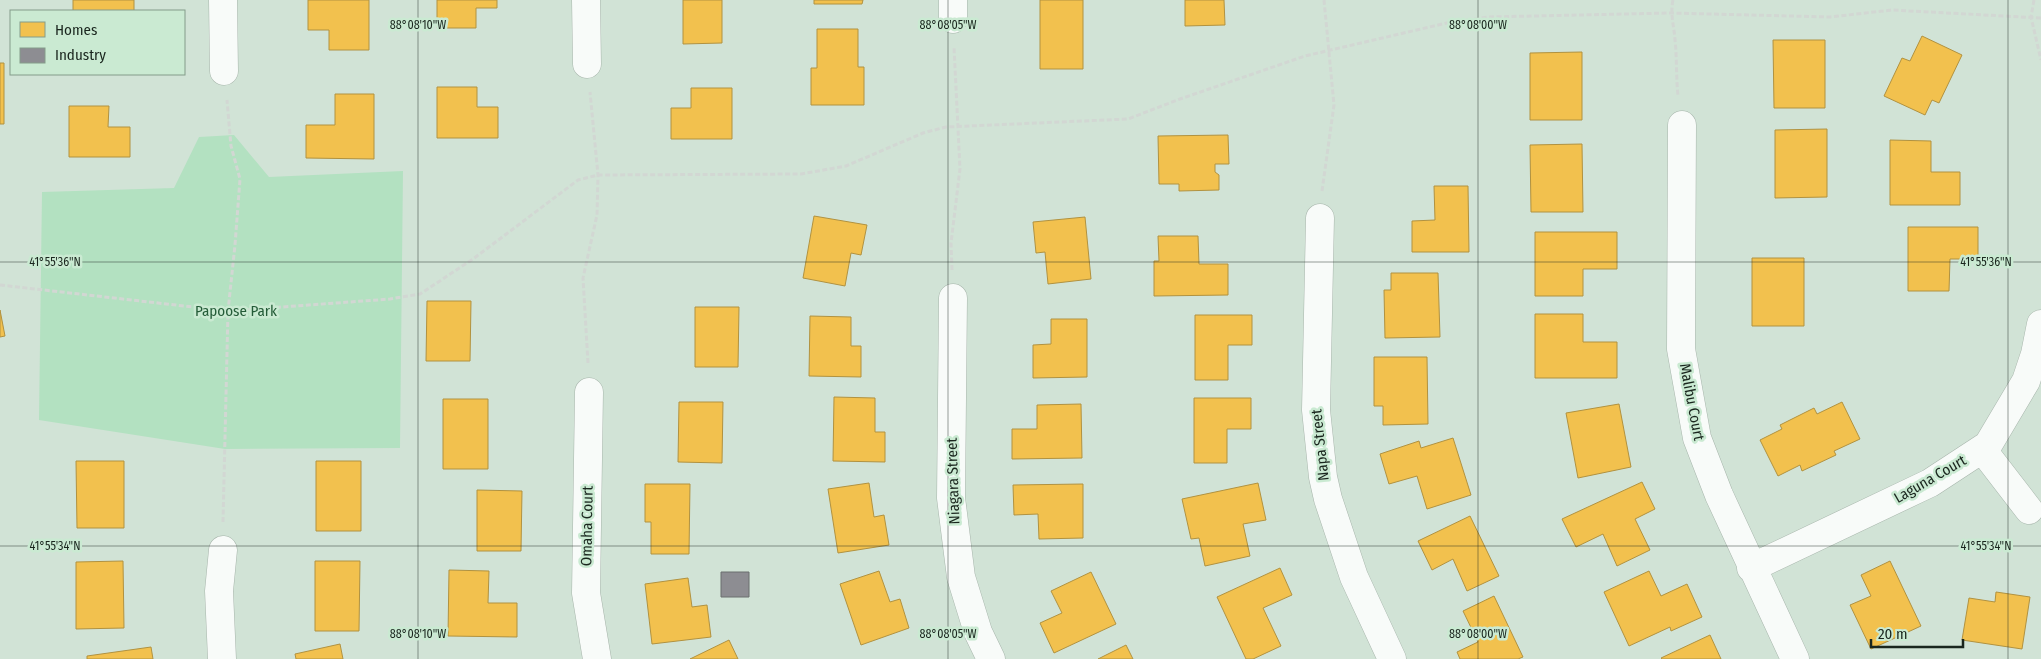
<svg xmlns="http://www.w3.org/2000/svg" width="2041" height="659" font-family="'Fira Sans Condensed',sans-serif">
<rect width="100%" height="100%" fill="#d1e3d6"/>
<path fill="#b3e1c1" d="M 234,135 L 269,177 L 403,171 L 400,448 L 225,449 L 39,420 L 42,192 L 174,188 L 199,137 Z"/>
<path fill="#f2c14e" stroke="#b19240" d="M 73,0 L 134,0 L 134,11 L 73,11 Z
M 308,0 L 369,0 L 369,50 L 329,50 L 329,30 L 308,30 Z
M 437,0 L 497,0 L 497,8 L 476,8 L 476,28 L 437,28 Z
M 683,0 L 722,0 L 722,43 L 683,44 Z
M 814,0 L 863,0 L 862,4 L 814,4 Z
M 1040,0 L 1083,0 L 1083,69 L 1040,69 Z
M 1185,0 L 1224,0 L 1225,25 L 1185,26 Z
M 817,29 L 858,29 L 858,67 L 864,67 L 864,105 L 811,105 L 811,68 L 817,68 Z
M 1922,36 L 1962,55 L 1939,103 L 1932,100 L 1925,115 L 1884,96 L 1902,58 L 1910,61 Z
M 1773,40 L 1825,40 L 1825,108 L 1774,108 Z
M 1582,52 L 1582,120 L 1530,120 L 1530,53 Z
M 0,63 L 4,63 L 4,124 L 0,124 Z
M 437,87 L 477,87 L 477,107 L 498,107 L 498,138 L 437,138 Z
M 691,88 L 732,88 L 732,139 L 671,139 L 671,108 L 691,108 Z
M 335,94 L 374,94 L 374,159 L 306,158 L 306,125 L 335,125 Z
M 69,106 L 109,106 L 108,127 L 130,127 L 130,157 L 69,157 Z
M 1827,129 L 1827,197 L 1775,198 L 1775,130 Z
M 1228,135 L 1229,164 L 1215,164 L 1215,172 L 1219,175 L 1219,190 L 1179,191 L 1179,184 L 1159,184 L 1158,136 Z
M 1890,140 L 1931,141 L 1931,172 L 1960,172 L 1960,205 L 1890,205 Z
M 1582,144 L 1583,212 L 1531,212 L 1530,145 Z
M 1434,186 L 1468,186 L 1469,252 L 1412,252 L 1412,221 L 1435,220 Z
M 814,216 L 867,225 L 861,255 L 851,253 L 845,286 L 803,278 Z
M 1085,217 L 1091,279 L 1048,284 L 1045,252 L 1036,253 L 1033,222 Z
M 1908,227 L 1978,227 L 1978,259 L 1950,259 L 1949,291 L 1908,291 Z
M 1535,232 L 1617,232 L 1617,269 L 1583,269 L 1583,296 L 1535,296 Z
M 1158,236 L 1198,236 L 1199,264 L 1228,264 L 1228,295 L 1154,296 L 1154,261 L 1159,261 Z
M 1752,258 L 1804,258 L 1804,326 L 1752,326 Z
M 1391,273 L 1438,273 L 1440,337 L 1385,338 L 1384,290 L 1391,290 Z
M 427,301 L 471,301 L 470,361 L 426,361 Z
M 695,307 L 739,307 L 738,367 L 695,367 Z
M 0,310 L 5,336 L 0,337 Z
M 1535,314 L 1583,314 L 1583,342 L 1617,342 L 1617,378 L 1535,378 Z
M 1195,315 L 1252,315 L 1252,345 L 1228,345 L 1228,380 L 1195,380 Z
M 810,316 L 851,317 L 851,346 L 861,346 L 861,377 L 809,376 Z
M 1051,319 L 1087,319 L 1087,377 L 1033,378 L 1033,345 L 1051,344 Z
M 1374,357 L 1427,357 L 1428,424 L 1383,425 L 1383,406 L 1374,406 Z
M 834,397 L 875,398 L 875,432 L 885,432 L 885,462 L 833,461 Z
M 1194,398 L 1251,398 L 1251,429 L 1227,429 L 1227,463 L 1194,463 Z
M 443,399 L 488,399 L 488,469 L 443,469 Z
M 679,402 L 723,402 L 722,463 L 678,462 Z
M 1842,402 L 1860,439 L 1834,451 L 1836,455 L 1802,471 L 1800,465 L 1778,476 L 1760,440 L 1782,429 L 1780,425 L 1814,408 L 1817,414 Z
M 1081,404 L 1082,458 L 1012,459 L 1012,429 L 1037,429 L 1037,405 Z
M 1619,404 L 1631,467 L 1578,478 L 1566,413 Z
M 1453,438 L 1471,495 L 1427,509 L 1417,476 L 1389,484 L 1380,454 L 1419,441 L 1421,448 Z
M 76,461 L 124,461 L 124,528 L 77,528 Z
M 316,461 L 361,461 L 361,531 L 316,531 Z
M 1642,482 L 1655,509 L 1635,519 L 1650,550 L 1617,566 L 1603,534 L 1576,547 L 1562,519 Z
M 869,483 L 874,517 L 884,515 L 889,545 L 838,553 L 828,489 Z
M 1258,483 L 1266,520 L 1243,524 L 1250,556 L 1205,566 L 1199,538 L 1191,539 L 1182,499 Z
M 645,484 L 690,484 L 689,554 L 651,554 L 651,522 L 645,522 Z
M 1083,484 L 1083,538 L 1039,539 L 1038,514 L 1014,515 L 1013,485 Z
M 477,490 L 522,491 L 521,551 L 477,551 Z
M 1470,516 L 1499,576 L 1467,591 L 1453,559 L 1432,570 L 1418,541 Z
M 123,561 L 124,628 L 76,629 L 76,562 Z
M 315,561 L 360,561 L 359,631 L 315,631 Z
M 1890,561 L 1921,626 L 1871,649 L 1850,605 L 1871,596 L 1861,575 Z
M 1280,568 L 1292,595 L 1263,608 L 1281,646 L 1253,659 L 1246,659 L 1217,597 Z
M 449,570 L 489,571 L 488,603 L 517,603 L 517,637 L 448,636 Z
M 879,571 L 890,602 L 900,599 L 909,628 L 861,645 L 840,584 Z
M 1649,571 L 1661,596 L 1687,584 L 1702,617 L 1671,631 L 1670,627 L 1629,646 L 1604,592 Z
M 1091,572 L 1116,624 L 1054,653 L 1040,623 L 1062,613 L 1051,591 Z
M 688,578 L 692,607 L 707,605 L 711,637 L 652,644 L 645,584 Z
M 1996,592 L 2030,597 L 2022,649 L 1962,640 L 1969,598 L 1995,602 Z
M 1494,596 L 1523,657 L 1518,659 L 1460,659 L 1457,652 L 1478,642 L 1463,611 Z
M 1710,635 L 1721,659 L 1662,659 L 1661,658 Z
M 729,640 L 738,659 L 690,659 Z
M 340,644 L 343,659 L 296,659 L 295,654 Z
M 1126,645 L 1133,659 L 1098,659 Z
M 151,647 L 153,659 L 87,659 L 87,656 Z"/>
<path fill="#8d8d92" stroke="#6a6e6f" d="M 721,572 L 749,572 L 749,597 L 721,597 Z"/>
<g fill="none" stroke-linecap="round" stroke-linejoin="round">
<defs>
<path id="street" d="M 223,0 L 224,71
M 586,0 L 587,64
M 953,19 L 953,0
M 1682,125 L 1681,349 L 1697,438 L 1719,495 L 1795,659
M 1320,218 L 1316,410 L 1323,477 L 1328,499 L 1354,577 L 1392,659
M 953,298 L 951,498 L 961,577 L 978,632 L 991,659
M 589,392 L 586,593 L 597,659
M 1982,449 L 2029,510
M 1751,568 L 1930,483 L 1988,445 L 2026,381 L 2035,354 L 2041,324
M 222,659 L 219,591 L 223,550"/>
</defs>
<use href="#street" stroke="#a7b5ab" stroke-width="29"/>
<path stroke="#d2d7d3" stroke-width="3" stroke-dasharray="5 2.5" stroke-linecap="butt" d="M 1673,0 C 1670,15 1674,25 1675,40 C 1677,58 1676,77 1678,96
M 2034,0 L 2031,17 L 2041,60
M 1322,191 L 1334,105 L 1324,0
M 952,270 L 951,243 L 960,169 L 954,47
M 0,285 L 228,311 L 390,299 L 420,294 L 473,259 L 578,180 L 598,175 L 801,174 L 846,166 L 923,133 L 946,127 L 1128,119 L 1180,99 L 1305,56 L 1451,22 L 1488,17 L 1670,13 L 1830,17 L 1892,10 L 2041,18
M 588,363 L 583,278 L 597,215 L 598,175 L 590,92
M 223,522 L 228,311 L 235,245 L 240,179 L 231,146 L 227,100"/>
<use href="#street" stroke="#f8fbf9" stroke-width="28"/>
</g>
<path fill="none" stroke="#1a261e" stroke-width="1" stroke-opacity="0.45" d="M 418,0 L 418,659M 948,0 L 948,659M 1478,0 L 1478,659M 2008,0 L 2008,659M 0,262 L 2041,262M 0,546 L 2041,546"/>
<g text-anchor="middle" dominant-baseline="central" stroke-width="5" stroke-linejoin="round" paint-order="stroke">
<g font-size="15" fill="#245c38" stroke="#caead2">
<text x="236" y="311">Papoose Park</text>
</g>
<g font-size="15" fill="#1a261e" stroke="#caead2">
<text transform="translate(1692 402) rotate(79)">Malibu Court</text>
<text transform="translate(1320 445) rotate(-96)">Napa Street</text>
<text transform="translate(1930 479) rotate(-30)">Laguna Court</text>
<text transform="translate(953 481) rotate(-92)">Niagara Street</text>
<text transform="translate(587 526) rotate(-89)">Omaha Court</text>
</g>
</g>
<g font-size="12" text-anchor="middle" fill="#1a261e" stroke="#caead2" stroke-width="5" stroke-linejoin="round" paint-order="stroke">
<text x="418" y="29">88°08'10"W</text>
<text x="948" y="29">88°08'05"W</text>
<text x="1478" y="29">88°08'00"W</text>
<text x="55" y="266">41°55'36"N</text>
<text x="1986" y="266">41°55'36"N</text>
<text x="55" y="550">41°55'34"N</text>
<text x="1986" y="550">41°55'34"N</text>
<text x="418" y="638">88°08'10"W</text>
<text x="948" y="638">88°08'05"W</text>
<text x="1478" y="638">88°08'00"W</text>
</g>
<rect x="10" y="10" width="175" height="65" fill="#caead2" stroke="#849c8a"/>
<rect x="20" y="22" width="25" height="15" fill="#f2c14e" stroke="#849c8a"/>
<text x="55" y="35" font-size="15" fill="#1a261e">Homes</text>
<rect x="20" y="48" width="25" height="15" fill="#8d8d92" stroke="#849c8a"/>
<text x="55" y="60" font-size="15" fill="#1a261e">Industry</text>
<path d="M1871 639v8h92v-8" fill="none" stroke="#1a261e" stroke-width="2.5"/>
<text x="1878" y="639" font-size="15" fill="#1a261e" stroke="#caead2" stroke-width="4" paint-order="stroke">20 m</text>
</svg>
